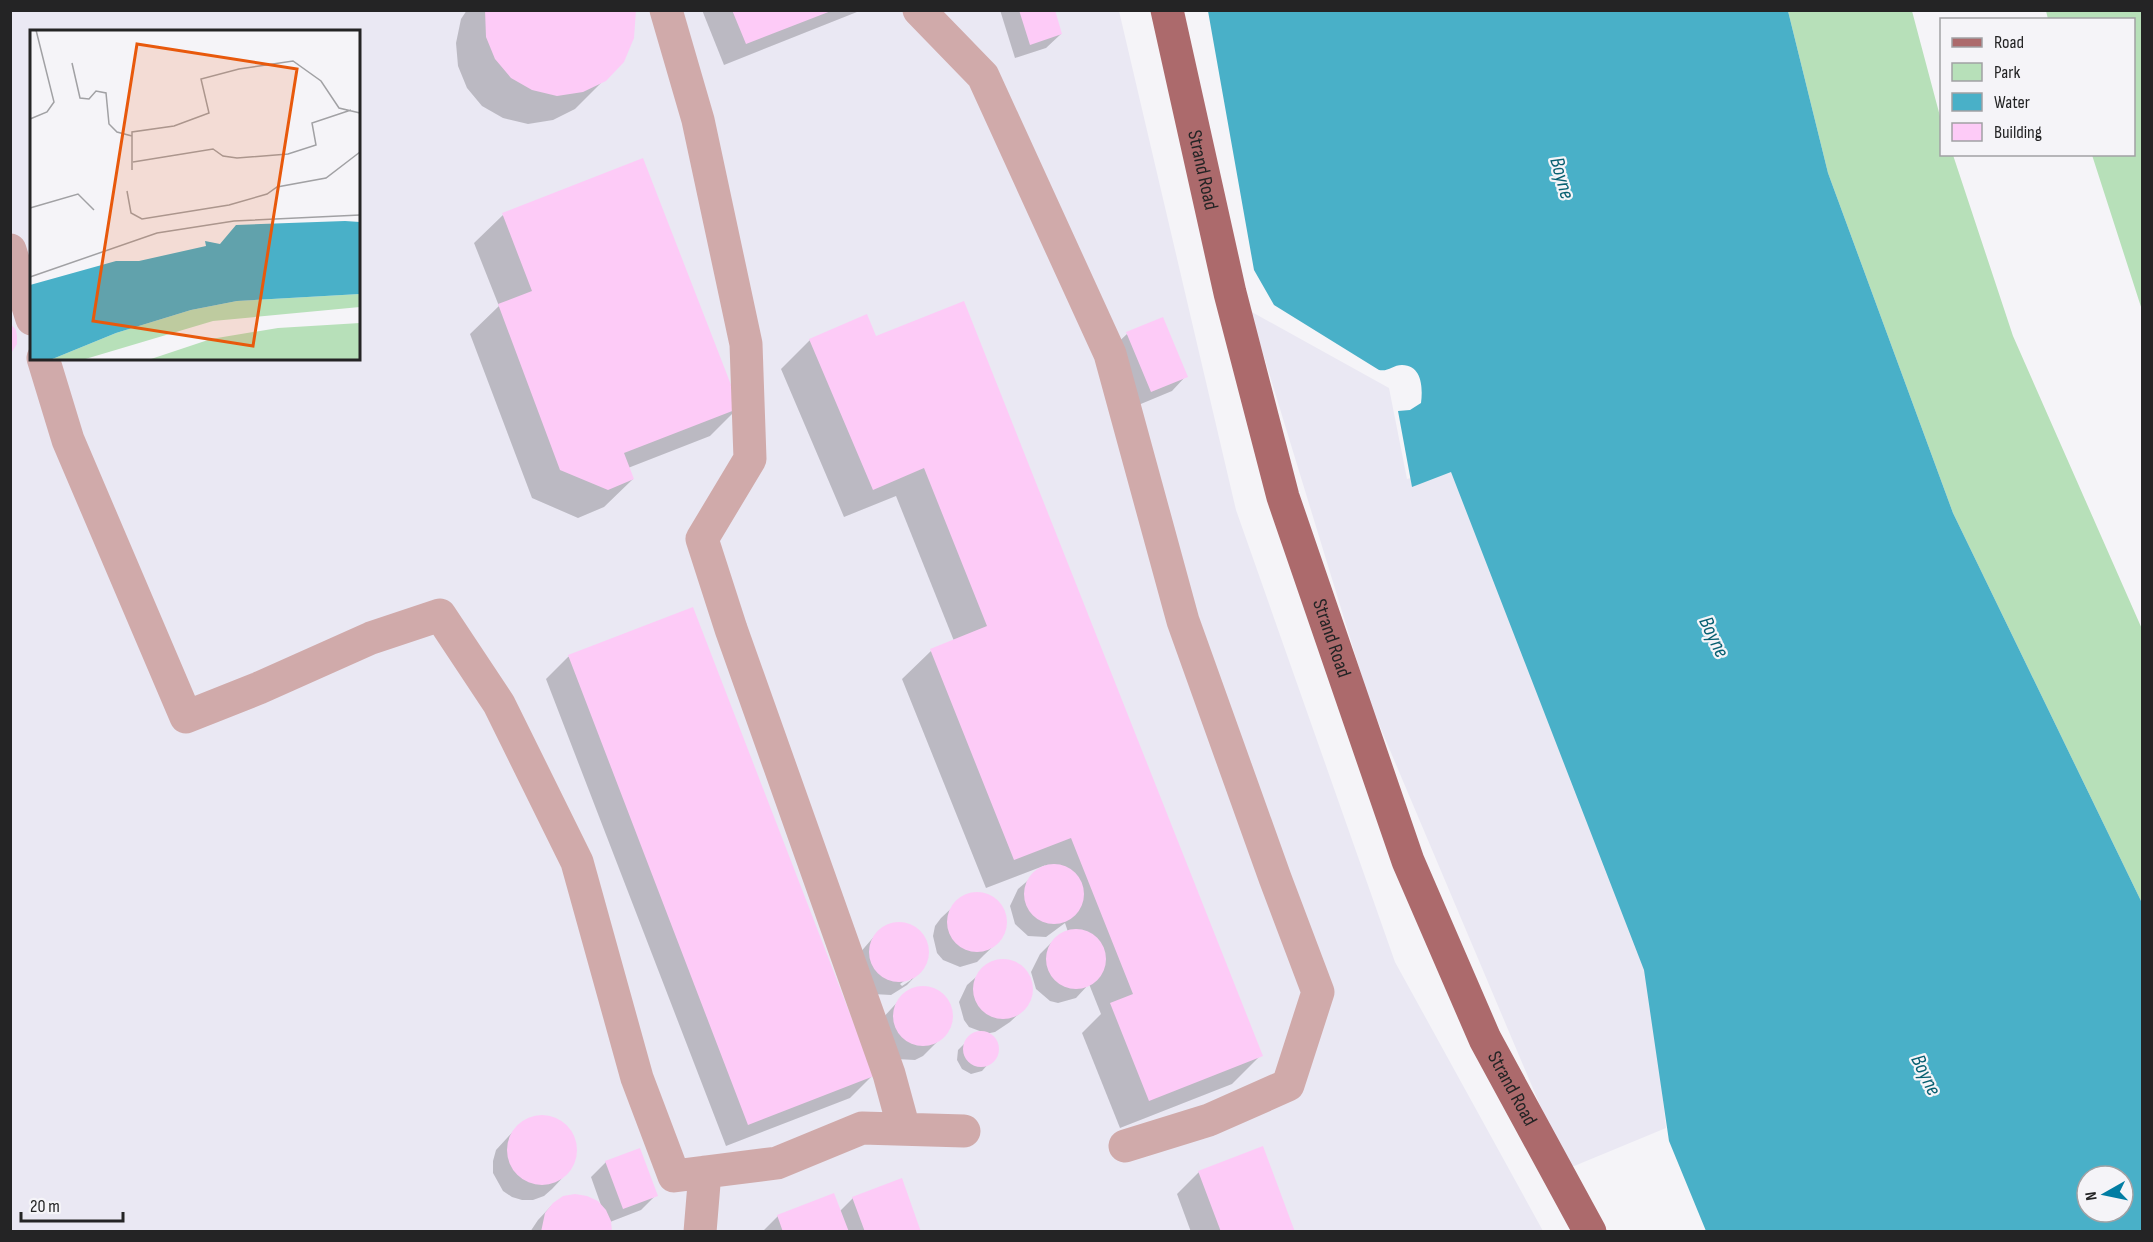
<svg xmlns="http://www.w3.org/2000/svg" width="2153" height="1242" font-family="'Sofia Sans Condensed',sans-serif">
<rect width="100%" height="100%" fill="#f5f4f8"/>
<path fill="#eae8f3" fill-rule="evenodd" d="M 10,11 L 1119,11 L 1236,510 L 1395,962 L 1543,1231 L 11,1231 ZM 32,32 L 358,32 L 358,358 L 32,358 Z
M 1250,311 L 1389,388 L 1407,479 L 1461,465 L 1648,960 L 1666,1128 L 1567,1169 L 1370,703 Z"/>
<path fill="#b7e0b9" d="M 1788,11 L 1912,11 L 1941,120 L 1942,154 L 1953,155 L 2013,336 L 2142,629 L 2142,903 L 1953,513 L 1828,173 Z
M 2046,11 L 2142,11 L 2142,310 L 2092,155 L 2134,154 L 2134,20 L 2048,19 Z"/>
<path fill="#49b0c8" fill-rule="evenodd" d="M 1208,11 L 1788,11 L 1828,173 L 1953,513 L 2142,903 L 2142,1231 L 1706,1231 L 1669,1141 L 1644,970 L 1451,472 L 1412,487 L 1398,411 L 1410,410 L 1421,403 C 1423,388 1422,365 1402,365 C 1393,365 1388,372 1379,370 L 1274,305 L 1254,270 ZM 2087,1176 L 2123,1176 L 2123,1212 L 2087,1212 Z"/>
<path fill="#0003" fill-rule="evenodd" d="M 467,10 L 635,10 L 623,61 L 575,109 L 553,120 L 528,124 L 503,118 L 482,106 L 467,88 L 458,66 L 456,43 L 461,19 Z
M 702,10 L 862,10 L 724,65 Z
M 1000,10 L 1053,10 L 1061,34 L 1046,48 L 1015,58 Z
M 503,215 L 738,408 L 710,436 L 628,468 L 633,479 L 604,507 L 578,518 L 532,498 L 470,334 L 499,306 L 474,243 Z
M 1127,334 L 1186,376 L 1172,391 L 1136,406 L 1112,348 Z
M 875,338 L 1261,1055 L 1232,1084 L 1120,1128 L 1082,1033 L 1101,1014 L 1089,984 L 1076,998 L 1058,1003 L 1050,1001 L 1036,989 L 1031,972 L 1040,954 L 1055,939 L 1068,932 L 1065,923 L 1046,937 L 1028,936 L 1015,924 L 1010,906 L 1018,889 L 1046,865 L 986,888 L 902,679 L 931,651 L 954,641 L 896,496 L 844,517 L 781,369 L 810,340 Z
M 692,609 L 872,1076 L 850,1098 L 726,1146 L 546,679 L 568,657 Z
M 973,894 L 983,895 L 1000,905 L 1004,913 L 1006,922 L 1000,940 L 984,955 L 977,962 L 960,967 L 943,960 L 937,953 L 933,936 L 935,926 L 941,918 L 957,903 L 965,897 Z
M 896,923 L 914,927 L 921,934 L 928,951 L 922,969 L 907,985 L 891,995 L 873,994 L 858,955 L 878,932 L 886,926 ZM 911,976 L 911,980 L 902,986 L 900,984 Z
M 1000,961 L 1009,961 L 1026,971 L 1030,980 L 1030,998 L 1026,1007 L 1010,1022 L 995,1032 L 985,1034 L 994,1038 L 998,1049 L 997,1054 L 982,1071 L 971,1074 L 962,1069 L 957,1060 L 958,1050 L 973,1035 L 985,1033 L 969,1027 L 964,1020 L 959,1002 L 967,985 L 991,964 Z
M 919,988 L 929,989 L 938,992 L 945,999 L 950,1007 L 951,1016 L 945,1034 L 923,1056 L 915,1060 L 896,1059 L 881,1020 L 902,997 L 910,991 Z
M 540,1116 L 552,1118 L 563,1123 L 571,1132 L 575,1142 L 576,1154 L 567,1173 L 552,1189 L 544,1196 L 533,1200 L 522,1200 L 512,1197 L 503,1191 L 493,1173 L 493,1161 L 496,1150 L 519,1125 L 529,1119 Z
M 606,1162 L 656,1195 L 641,1210 L 610,1222 L 611,1232 L 530,1232 L 538,1220 L 553,1204 L 602,1208 L 591,1177 Z
M 1199,1172 L 1293,1232 L 1191,1232 L 1177,1194 Z
M 853,1198 L 919,1232 L 763,1231 L 778,1216 L 840,1211 Z"/>
<path fill="#fdcbf7" d="M 485,10 L 636,10 L 634,38 L 624,62 L 606,81 L 583,92 L 557,96 L 532,90 L 511,78 L 495,59 L 486,37 Z
M 732,10 L 831,10 L 831,11 L 746,44 Z
M 1019,10 L 1055,10 L 1062,34 L 1030,45 Z
M 643,158 L 740,408 L 624,453 L 634,479 L 608,490 L 560,470 L 498,304 L 532,291 L 502,213 Z
M 964,301 L 1263,1056 L 1149,1101 L 1110,1003 L 1133,994 L 1071,838 L 1014,860 L 930,649 L 987,626 L 924,468 L 873,490 L 809,339 L 867,314 L 876,336 Z
M 1163,317 L 1188,377 L 1151,392 L 1126,332 Z
M 10,323 L 16,330 L 17,336 L 17,344 L 10,355 Z
M 693,607 L 874,1076 L 748,1125 L 568,655 Z
M1024 894a30 30 0 1 1 60 0a30 30 0 1 1-60 0Z
M947 922a30 30 0 1 1 60 0a30 30 0 1 1-60 0Z
M869 952a30 30 0 1 1 60 0a30 30 0 1 1-60 0Z
M1046 959a30 30 0 1 1 60 0a30 30 0 1 1-60 0Z
M973 989a30 30 0 1 1 60 0a30 30 0 1 1-60 0Z
M893 1016a30 30 0 1 1 60 0a30 30 0 1 1-60 0Z
M963 1049a18 18 0 1 1 36 0a18 18 0 1 1-36 0Z
M507 1150a35 35 0 1 1 70 0a35 35 0 1 1-70 0Z
M 1263,1146 L 1295,1232 L 1221,1232 L 1198,1171 Z
M 640,1148 L 658,1196 L 623,1209 L 605,1161 Z
M 902,1178 L 921,1232 L 865,1232 L 852,1197 Z
M 834,1193 L 849,1232 L 783,1232 L 777,1215 Z
M 575,1194 L 587,1196 L 598,1201 L 606,1210 L 611,1221 L 612,1232 L 541,1232 L 545,1213 L 553,1203 L 563,1196 Z"/>
<g fill="none" stroke-linecap="round" stroke-linejoin="round">
<path stroke="#d0aaaa" stroke-width="33" d="M 666,10 L 698,120 L 746,344 L 750,459 L 702,539 L 731,629 L 889,1074 L 904,1129
M 919,10 L 983,76 L 1110,354 L 1183,621 L 1275,878 L 1318,992 L 1288,1085 L 1209,1120 L 1125,1146
M 10,250 L 32,319
M 43,358 L 68,440 L 186,717 L 259,688 L 371,638 L 440,615 L 499,704 L 577,862 L 637,1078 L 674,1176 L 777,1163 L 862,1128 L 964,1131
M 700,1232 L 705,1172"/>
<path stroke="#ac6a6c" stroke-width="33" id="s1" d="M 1167,10 L 1230,293 L 1283,497 L 1408,861 L 1485,1039 L 1590,1232"/>
</g>
<g text-anchor="middle" dominant-baseline="central" stroke-width="4.5" stroke-linejoin="round" paint-order="stroke">
<g font-size="20" fill="#242425" stroke="#f5f4f8">
<text stroke="none"><textPath href="#s1" startOffset="164">Strand Road</textPath></text>
<text stroke="none"><textPath href="#s1" startOffset="650">Strand Road</textPath></text>
<text stroke="none"><textPath href="#s1" startOffset="1136">Strand Road</textPath></text>
</g>
<g font-size="21" font-style="italic" fill="#075f71" stroke="#f5f4f8">
<text transform="translate(1562 178) rotate(74)">Boyne</text>
<text transform="translate(1714 637) rotate(64)">Boyne</text>
<text transform="translate(1926 1075) rotate(64)">Boyne</text>
</g>
</g>
<g transform="translate(30 30)">
<rect width="330" height="330" fill="#f5f4f8"/>
<path d="M 330,264 L 330,277 L 183,291 L 52,330 L 20,330 L 86,303 L 161,280 L 207,271 ZM 330,293 L 330,330 L 118,330 L 181,309 L 248,298 Z" fill="#b7e0b9"/>
<path d="M 315,191 L 330,192 L 330,264 L 207,271 L 161,280 L 86,303 L 20,330 L 0,330 L 0,255 L 86,231 L 109,231 L 176,216 L 175,211 L 190,214 L 206,195 Z" fill="#49b0c8"/>
<path fill="none" stroke="#a1a1a4" stroke-width="1.5" d="M 42,33 L 50,68 L 59,69 L 66,61 L 76,63 L 79,94 L 87,102 L 102,106M 0,89 L 17,82 L 24,72 L 6,0M 103,132 L 183,119 L 193,126 L 207,128 L 258,124 L 286,115 L 282,93 L 321,80M 102,140 L 102,102 L 144,96 L 179,83 L 171,49 L 209,39 L 263,31 L 291,51 L 309,78 L 330,83M 97,161 L 101,183 L 112,189 L 199,175 L 237,164 L 247,157 L 296,148 L 330,122M 0,178 L 48,164 L 64,180M 0,247 L 127,203 L 204,191 L 330,185"/>
<path fill="#e8590c" fill-opacity="0.15" stroke="#e8590c" stroke-width="3" d="M 107,14 L 267,39 L 223,316 L 63,291 Z"/>
<rect width="330" height="330" fill="none" stroke="#242425" stroke-width="3"/>
</g>
<rect width="2153" height="1242" fill="none" stroke="#242425" stroke-width="24"/>
<rect x="1940" y="18" width="195" height="138" fill="#f5f4f8" stroke="#a1a1a4" stroke-width="1.5"/>
<rect x="1952" y="38" width="30" height="9" fill="#ac6a6c" stroke="#a1a1a4" stroke-width="1.5"/>
<text x="1994" y="48" font-size="18" fill="#242425">Road</text>
<rect x="1952" y="63" width="30" height="18" fill="#b7e0b9" stroke="#a1a1a4" stroke-width="1.5"/>
<text x="1994" y="78" font-size="18" fill="#242425">Park</text>
<rect x="1952" y="93" width="30" height="18" fill="#49b0c8" stroke="#a1a1a4" stroke-width="1.5"/>
<text x="1994" y="108" font-size="18" fill="#242425">Water</text>
<rect x="1952" y="123" width="30" height="18" fill="#fdcbf7" stroke="#a1a1a4" stroke-width="1.5"/>
<text x="1994" y="138" font-size="18" fill="#242425">Building</text>
<g transform="translate(2105 1194) rotate(261)"><circle r="28" fill="#f5f4f8" stroke="#a1a1a4" stroke-width="1.5"/>
<path d="M0-4.5L10 22L0 15L-10 22Z" fill="#027da3"/>
<text y="-9" font-size="16" font-weight="bold" text-anchor="middle" fill="#242425">N</text>
</g>
<path d="M21 1212v9h102v-9" fill="none" stroke="#242425" stroke-width="3"/>
<text x="30" y="1212" font-size="18" fill="#242425" stroke="#f5f4f8" stroke-width="4.5" paint-order="stroke">20 m</text>
</svg>
